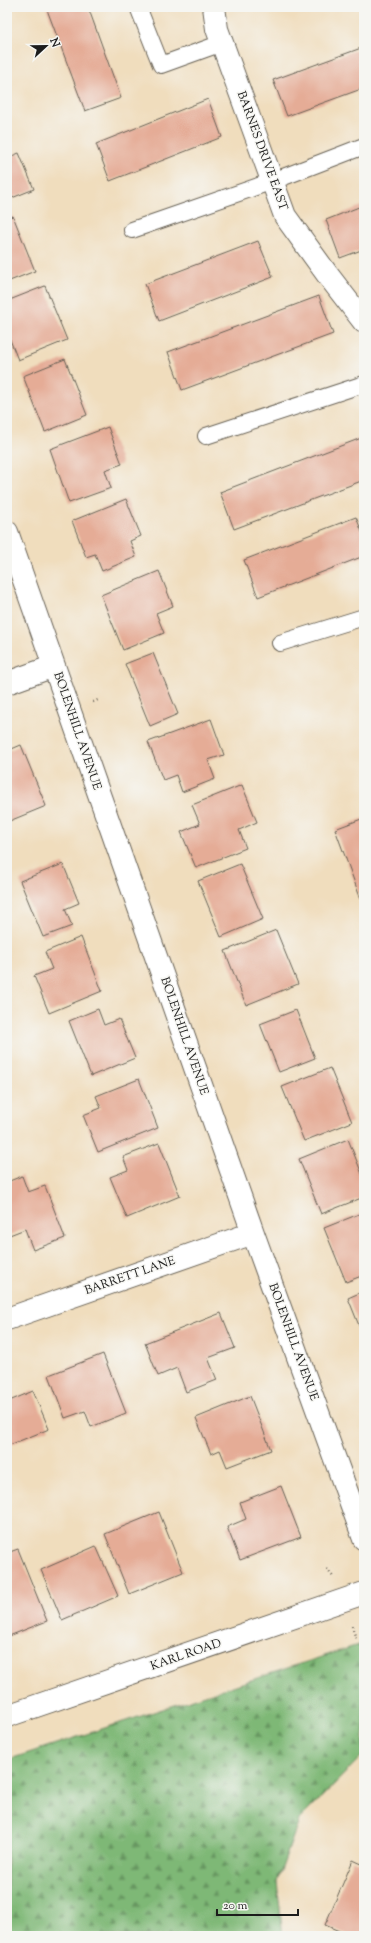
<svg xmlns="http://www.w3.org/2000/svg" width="371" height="1943" font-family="'Sorts Mill Goudy',serif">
<defs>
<pattern id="forest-firs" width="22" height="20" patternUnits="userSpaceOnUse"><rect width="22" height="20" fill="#7eb876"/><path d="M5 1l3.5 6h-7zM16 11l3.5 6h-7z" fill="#669560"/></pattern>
</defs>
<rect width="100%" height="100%" fill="#f6f6f2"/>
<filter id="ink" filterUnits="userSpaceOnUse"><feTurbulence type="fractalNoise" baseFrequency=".025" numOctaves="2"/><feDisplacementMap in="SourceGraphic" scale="8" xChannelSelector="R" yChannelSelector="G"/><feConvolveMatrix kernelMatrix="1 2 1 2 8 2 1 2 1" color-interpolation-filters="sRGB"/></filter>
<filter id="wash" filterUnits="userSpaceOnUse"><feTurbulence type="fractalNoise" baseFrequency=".012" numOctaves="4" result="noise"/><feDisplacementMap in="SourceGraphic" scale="16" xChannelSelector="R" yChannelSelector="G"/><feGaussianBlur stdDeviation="0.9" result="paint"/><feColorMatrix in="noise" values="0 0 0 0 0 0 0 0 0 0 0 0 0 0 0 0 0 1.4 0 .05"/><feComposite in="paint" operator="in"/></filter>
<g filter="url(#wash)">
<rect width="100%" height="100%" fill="#f0ddbd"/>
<path fill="url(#forest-firs)" stroke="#4d6a49" d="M 364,1643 L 364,1754 L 299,1820 L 277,1882 L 283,1936 L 7,1936 L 7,1760 Z"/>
<g id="blocks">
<path fill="#e5ac96" d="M 46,7 L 88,7 L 121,98 L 85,111 Z
M 364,47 L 364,88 L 287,116 L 273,80 Z
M 208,99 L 222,137 L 110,181 L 96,144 Z
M 19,153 L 34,189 L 7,200 L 7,158 Z
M 364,205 L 364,249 L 340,258 L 326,220 Z
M 13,216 L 35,271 L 7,282 L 7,218 Z
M 258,241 L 273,277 L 159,321 L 145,284 Z
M 45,286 L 67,340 L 18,360 L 7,332 L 7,301 Z
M 319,296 L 333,334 L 182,390 L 168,352 Z
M 65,359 L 87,415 L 45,432 L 23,376 Z
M 108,427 L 122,464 L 105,470 L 111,488 L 69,503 L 50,449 Z
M 364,437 L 364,480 L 234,529 L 220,492 Z
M 126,499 L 141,536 L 130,541 L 136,557 L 102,571 L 95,554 L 86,557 L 72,521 Z
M 356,517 L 364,537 L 364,556 L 258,597 L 244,560 Z
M 159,571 L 173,606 L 156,613 L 164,633 L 123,650 L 101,595 Z
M 153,653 L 178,714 L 150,726 L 125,664 Z
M 211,719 L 224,755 L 208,760 L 215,779 L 182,792 L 176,775 L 163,780 L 148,742 Z
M 21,745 L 46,806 L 7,822 L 7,751 Z
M 242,785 L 257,822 L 239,830 L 246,848 L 196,868 L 181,832 L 200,824 L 192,805 Z
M 364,818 L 364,908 L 335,829 Z
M 63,864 L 79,903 L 65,909 L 72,926 L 43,937 L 20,881 Z
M 240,864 L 263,919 L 221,937 L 198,881 Z
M 276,930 L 298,984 L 246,1005 L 225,951 Z
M 81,937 L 102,991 L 49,1013 L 34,976 L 52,969 L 45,952 Z
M 98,1009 L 104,1025 L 119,1019 L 135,1058 L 91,1076 L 69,1021 Z
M 296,1010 L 315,1058 L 279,1072 L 260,1024 Z
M 330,1068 L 352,1122 L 304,1141 L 282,1087 Z
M 139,1079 L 158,1128 L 98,1152 L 83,1115 L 101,1108 L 96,1096 Z
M 348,1139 L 364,1179 L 364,1197 L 321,1214 L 299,1159 Z
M 159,1143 L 180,1196 L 127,1218 L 110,1177 L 128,1170 L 123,1157 Z
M 22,1176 L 28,1192 L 45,1186 L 65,1238 L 33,1250 L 25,1229 L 7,1236 L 7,1182 Z
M 364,1212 L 364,1275 L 346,1282 L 324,1228 Z
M 364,1291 L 364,1338 L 348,1298 Z
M 221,1313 L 235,1348 L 208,1358 L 217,1380 L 186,1392 L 177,1368 L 158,1376 L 145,1343 Z
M 103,1354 L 126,1413 L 91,1427 L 85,1411 L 65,1418 L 49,1375 Z
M 33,1391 L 49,1429 L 7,1446 L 7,1402 Z
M 250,1396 L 271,1450 L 227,1467 L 220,1450 L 211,1454 L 196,1418 Z
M 281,1486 L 301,1537 L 240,1560 L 227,1527 L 246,1519 L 240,1502 Z
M 159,1512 L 183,1572 L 129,1594 L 105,1534 Z
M 96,1546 L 118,1596 L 62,1620 L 41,1570 Z
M 18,1549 L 47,1621 L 9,1636 L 7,1630 L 7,1553 Z
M 353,1860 L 364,1865 L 364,1936 L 351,1936 L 325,1925 Z"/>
</g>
</g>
<g filter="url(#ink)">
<use href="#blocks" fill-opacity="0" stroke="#666054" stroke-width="1"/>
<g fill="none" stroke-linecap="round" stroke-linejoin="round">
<defs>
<path id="service" d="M 138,7 L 161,65 L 222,43
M 132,230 L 273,181 L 364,146
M 206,436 L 364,384
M 280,643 L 364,617"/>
<path id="minor" d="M 214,7 L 217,29 L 285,216 L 327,274 L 364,322
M 7,532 L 253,1233 L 364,1539
M 7,683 L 54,666
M 7,1319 L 253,1233"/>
<path id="tertiary" d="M 7,1716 L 364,1593"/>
</defs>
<use href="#service" stroke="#666054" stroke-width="18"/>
<use href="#minor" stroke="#666054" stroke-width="24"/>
<use href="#tertiary" stroke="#666054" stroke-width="24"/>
<path stroke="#666054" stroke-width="2.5" stroke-dasharray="1 3" stroke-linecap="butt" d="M 93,702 L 100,699
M 327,1569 L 334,1578
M 352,1626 L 356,1639"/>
<use href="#service" stroke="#fff" stroke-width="16"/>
<use href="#minor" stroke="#fff" stroke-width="22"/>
<use href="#tertiary" stroke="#fff" stroke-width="22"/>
</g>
</g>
<g text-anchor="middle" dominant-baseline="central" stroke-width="3" stroke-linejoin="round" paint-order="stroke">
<g font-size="12" fill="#1c1c1c" stroke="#f6f6f2">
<text transform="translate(262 151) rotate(70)">BARNES DRIVE EAST</text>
<text transform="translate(77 731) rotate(71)">BOLENHILL AVENUE</text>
<text transform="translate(184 1036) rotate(71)">BOLENHILL AVENUE</text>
<text transform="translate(130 1276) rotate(-19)">BARRETT LANE</text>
<text transform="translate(293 1342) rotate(70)">BOLENHILL AVENUE</text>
<text transform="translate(186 1655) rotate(-19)">KARL ROAD</text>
</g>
</g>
<rect width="371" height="1943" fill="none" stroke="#f6f6f2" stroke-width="24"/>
<g transform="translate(46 46) rotate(68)" stroke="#f6f6f2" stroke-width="3" paint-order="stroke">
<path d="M0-3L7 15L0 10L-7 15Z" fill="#1c1c1c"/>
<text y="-6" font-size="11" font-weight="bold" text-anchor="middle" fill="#1c1c1c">N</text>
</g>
<path d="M217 1909v6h81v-6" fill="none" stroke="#1c1c1c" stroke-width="2"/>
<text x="223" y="1909" font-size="12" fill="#1c1c1c" stroke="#f6f6f2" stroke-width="3" paint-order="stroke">20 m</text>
</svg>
